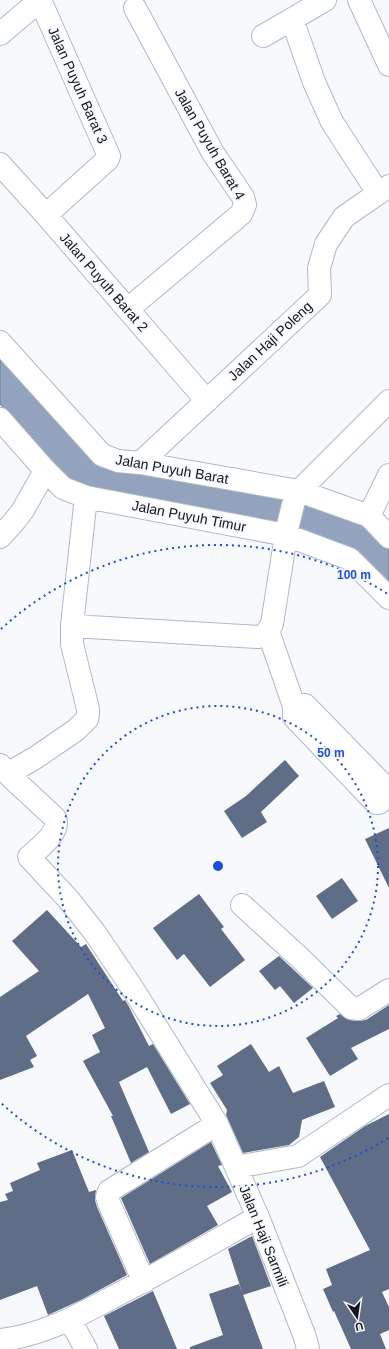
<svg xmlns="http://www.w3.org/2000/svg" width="389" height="1349" font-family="Helvetica,sans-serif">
<rect width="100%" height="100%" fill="#f7f9fd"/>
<path fill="#93a3bd" stroke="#6c798d" d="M 0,354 L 88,453 L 294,501 L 362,521 L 389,548 L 389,587 L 355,552 L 72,484 L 56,470 L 0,404 Z"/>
<path fill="#5f6d86" d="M 285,760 L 299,776 L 261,812 L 267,822 L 242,838 L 224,811 L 246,796 Z
M 389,828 L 389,888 L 365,839 Z
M 342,878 L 358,901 L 332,919 L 316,896 Z
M 199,894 L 224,927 L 221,929 L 245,960 L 210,987 L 184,954 L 177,960 L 153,928 Z
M 47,910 L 81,947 L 86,944 L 123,1001 L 125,1000 L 128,1005 L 149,1046 L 153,1044 L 190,1104 L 171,1114 L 147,1067 L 119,1082 L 149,1152 L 131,1163 L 111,1116 L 113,1116 L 83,1061 L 100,1052 L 92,1035 L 105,1028 L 88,994 L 26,1036 L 37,1056 L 30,1060 L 34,1067 L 0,1080 L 0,997 L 39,971 L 12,941 Z
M 279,956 L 313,988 L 294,1003 L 280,986 L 275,990 L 259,971 Z
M 389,1005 L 389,1029 L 351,1048 L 358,1059 L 330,1076 L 306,1038 L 338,1018 L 336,1016 L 340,1014 L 349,1020 L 358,1021 L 366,1020 Z
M 251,1044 L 269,1072 L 279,1066 L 293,1093 L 324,1081 L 335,1107 L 302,1120 L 299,1137 L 289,1145 L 243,1153 L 226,1115 L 227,1110 L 210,1083 L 223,1075 L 217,1066 Z
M 389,1114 L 389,1289 L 382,1292 L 389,1307 L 389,1330 L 380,1334 L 386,1349 L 351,1349 L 334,1311 L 333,1312 L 323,1289 L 332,1285 L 326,1269 L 370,1250 L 320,1157 L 365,1126 Z
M 211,1142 L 222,1165 L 218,1166 L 232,1192 L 207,1206 L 218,1225 L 150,1264 L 121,1198 Z
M 72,1150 L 89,1192 L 96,1190 L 95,1200 L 97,1207 L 127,1275 L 81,1300 L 48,1315 L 37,1286 L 0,1300 L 0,1202 L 8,1200 L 5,1194 L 13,1191 L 10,1183 L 40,1170 L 37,1163 Z
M 252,1236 L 271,1286 L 243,1295 L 228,1249 Z
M 239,1284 L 263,1349 L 190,1349 L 190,1347 L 223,1335 L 209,1294 Z
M 153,1291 L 177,1349 L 119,1349 L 104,1316 Z"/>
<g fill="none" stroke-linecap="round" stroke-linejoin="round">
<defs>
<path id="minor" d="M 359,0 L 389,65
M 292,19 L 314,82 L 332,122 L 378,193
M 0,34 L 40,0 L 109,156 L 108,159 L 46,215
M 263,36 L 325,0
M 0,164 L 46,215 L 207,401
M 128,309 L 241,214 L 245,205 L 243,197 L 213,153 L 135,8
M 0,342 L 102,455 L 118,461 L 140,463 L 299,491 L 369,516 L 389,537
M 0,419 L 44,469 L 63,488 L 86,497 L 286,535 L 350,559 L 389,598
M 140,463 L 320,295 L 319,268 L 326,244 L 344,217 L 389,186
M 86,497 L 72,625 L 90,627 L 258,637 C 266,635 268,631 272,624 L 287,529 L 295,497 L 299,491 L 389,401
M 369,516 L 389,475
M 0,537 L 13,523 L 23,510 L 45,471
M 268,631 L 294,706 L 294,717 L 376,803 L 379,803 L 389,794
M 294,706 L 305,705 L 389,791
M 0,765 L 12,778 L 55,818 C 61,832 38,849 29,857 L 69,900 L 95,933 L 133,989 L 217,1124 L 258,1217 L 305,1337 L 308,1349
M 9,773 L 35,758 L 76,730 L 87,719 L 88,715 L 88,709 L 72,644 L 72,625
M 242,905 L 300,958 L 351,1008 L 359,1009 L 389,990
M 236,1167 L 298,1156 L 389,1095
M 144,1282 L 109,1203 L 107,1197 L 109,1191 L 217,1124
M 70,1320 L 86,1349
M 0,1340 C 40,1336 78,1316 113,1297 C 162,1272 210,1244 258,1217"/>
</defs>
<use href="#minor" stroke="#aeb9cc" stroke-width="24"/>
<use href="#minor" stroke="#fff" stroke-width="22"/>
</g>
<g fill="none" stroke="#1d4ed8" stroke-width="2" stroke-dasharray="2 4">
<circle cx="218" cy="866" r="160"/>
<path d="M388 1138A321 321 0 0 1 1 1103M1 629A321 321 0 0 1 388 594"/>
</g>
<g text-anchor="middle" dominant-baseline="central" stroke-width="4" stroke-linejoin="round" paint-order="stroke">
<g font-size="14" fill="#12161d" stroke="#f7f9fd">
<text transform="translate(78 85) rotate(66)">Jalan Puyuh Barat 3</text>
<text transform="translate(210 144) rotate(60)">Jalan Puyuh Barat 4</text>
<text transform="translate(104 282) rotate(49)">Jalan Puyuh Barat 2</text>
<text transform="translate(270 341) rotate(-43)">Jalan Haji Poleng</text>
<text transform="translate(172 469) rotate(10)">Jalan Puyuh Barat</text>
<text transform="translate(189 516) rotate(11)">Jalan Puyuh Timur</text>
<text transform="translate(264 1236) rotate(68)">Jalan Haji Sarmili</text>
</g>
</g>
<circle cx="218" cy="866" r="6" fill="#1d4ed8" stroke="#f7f9fd" stroke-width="2"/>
<g font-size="12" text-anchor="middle" font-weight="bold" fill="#1d4ed8" stroke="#f7f9fd" stroke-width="4" stroke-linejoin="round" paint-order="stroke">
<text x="354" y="579">100 m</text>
<text x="331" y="757">50 m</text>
</g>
<g transform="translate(357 1317) rotate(167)" stroke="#f7f9fd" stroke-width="3" paint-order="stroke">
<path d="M0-3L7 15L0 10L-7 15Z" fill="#12161d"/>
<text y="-6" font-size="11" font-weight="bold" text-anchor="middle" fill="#12161d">U</text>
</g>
</svg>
